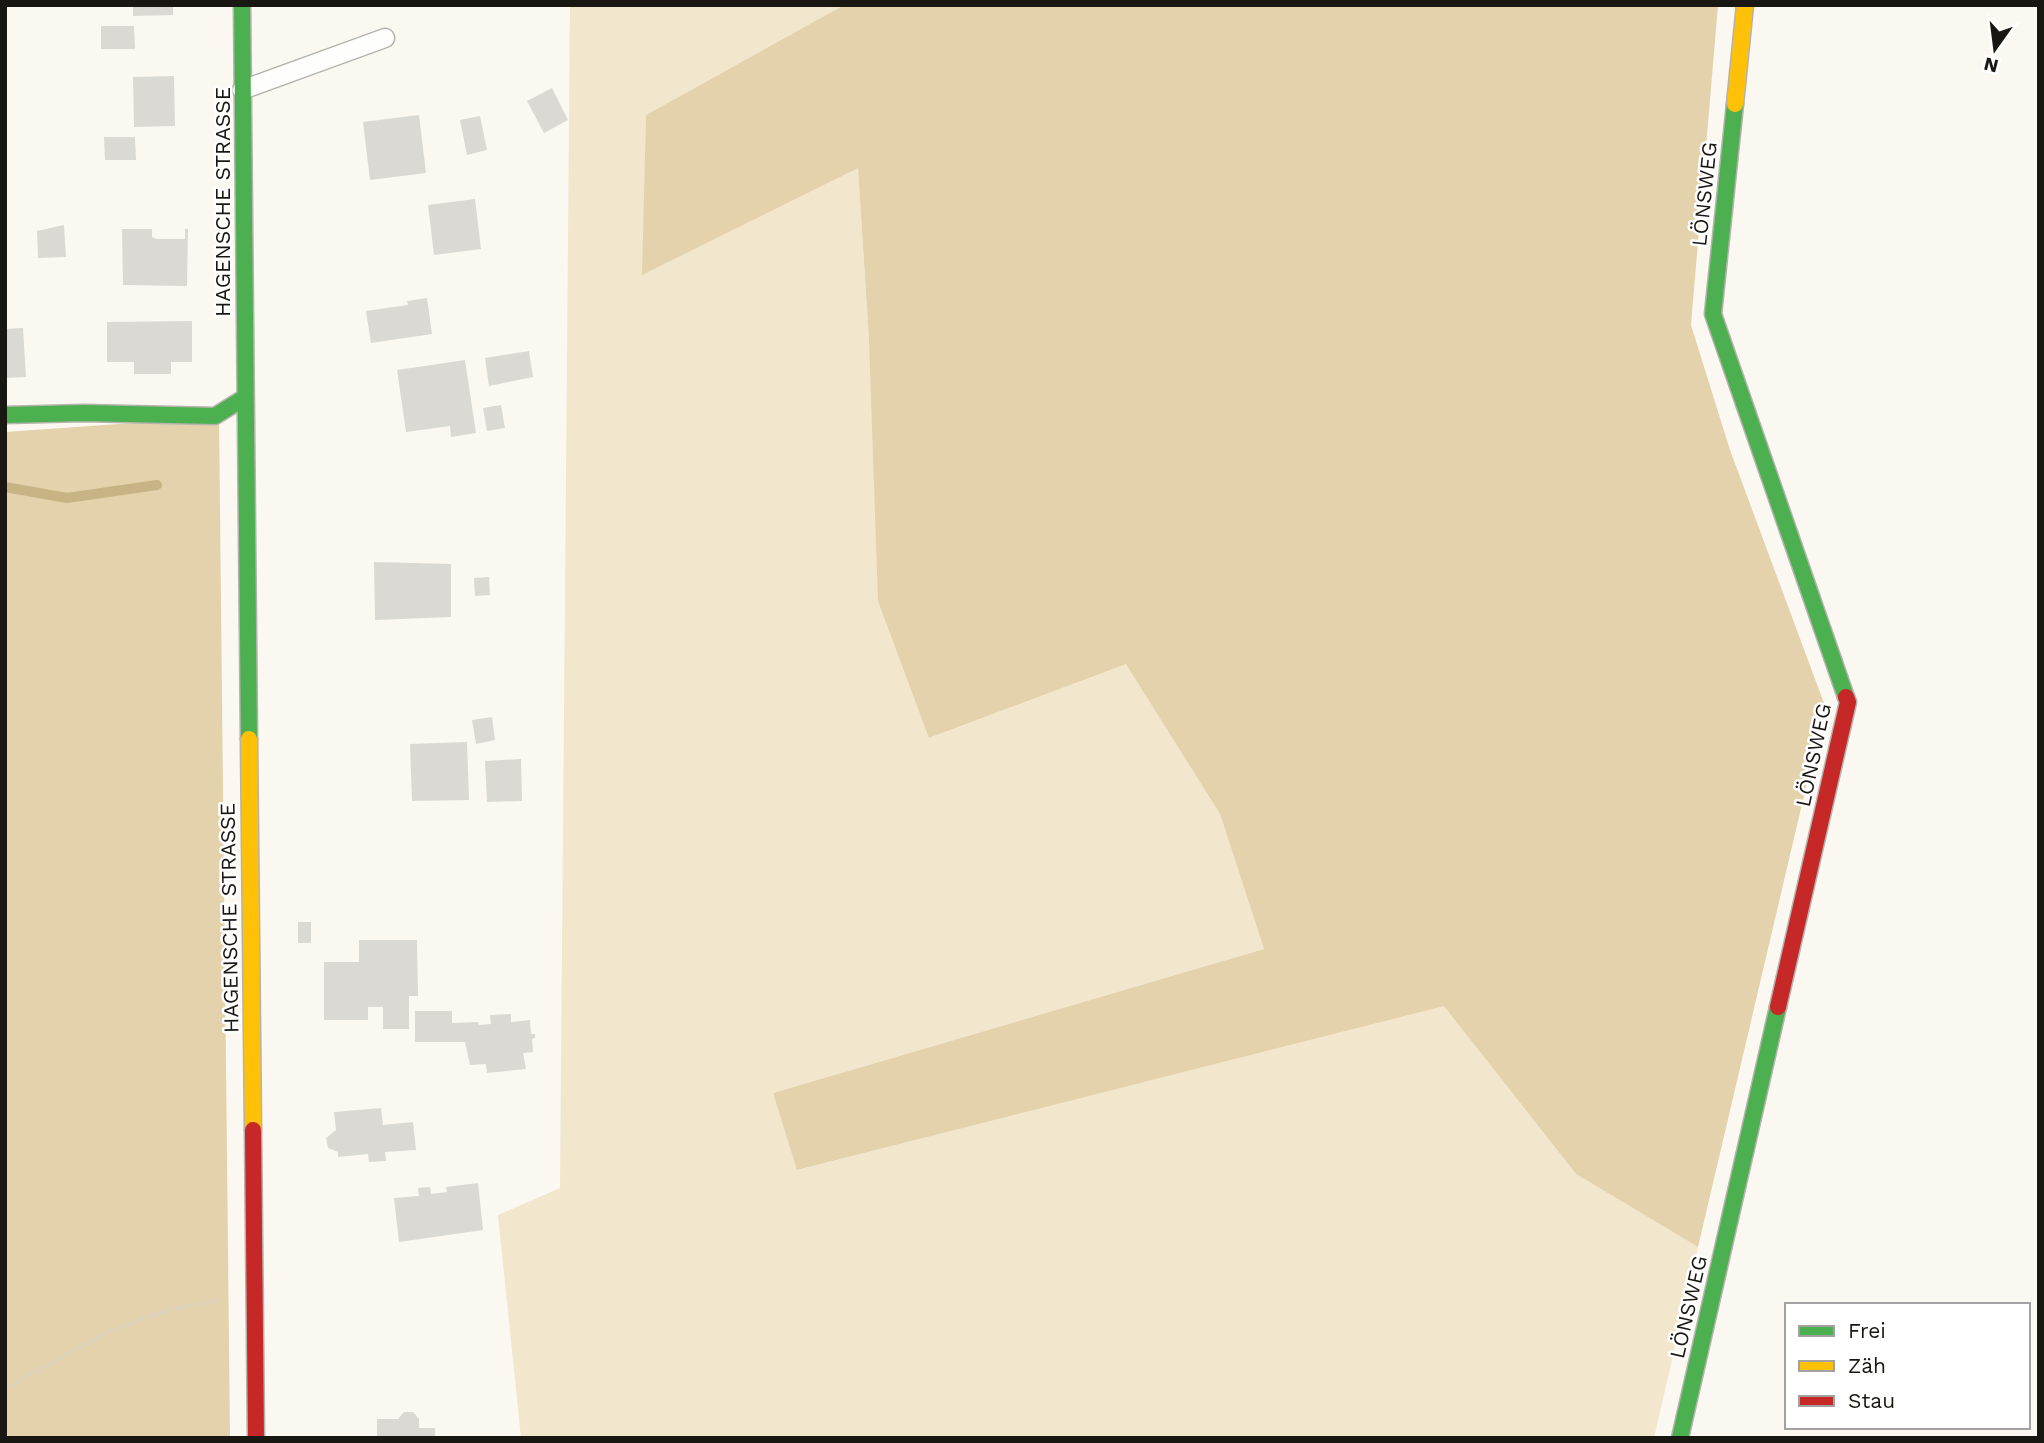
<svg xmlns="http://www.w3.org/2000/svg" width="2044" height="1443" font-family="'Work Sans',sans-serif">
<rect width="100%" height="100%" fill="#faf8f1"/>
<path fill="#f2e6cc" d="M 570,5 L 844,5 L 646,115 L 643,274 L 858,167 L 869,340 L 930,738 L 1126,663 L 1220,814 L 1264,949 L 773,1093 L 798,1170 L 1444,1005 L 1576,1174 L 1698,1247 L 1654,1438 L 521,1438 L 498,1215 L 560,1188 Z"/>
<path fill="#e3d2ab" d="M 844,5 L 1718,5 L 1691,325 L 1730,450 L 1825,706 L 1698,1247 L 1576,1174 L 1444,1006 L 797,1170 L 773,1093 L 1264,949 L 1220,814 L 1126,664 L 929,738 L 878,601 L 869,340 L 858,168 L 642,275 L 646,115 Z
M 219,417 L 230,1438 L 5,1438 L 5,432 Z"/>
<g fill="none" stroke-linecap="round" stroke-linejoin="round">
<path stroke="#c8b384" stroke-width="10" d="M 5,487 L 67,498 L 157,485"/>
</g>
<path fill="#dbd9d3" d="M 133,5 L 173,5 L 173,15 L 133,16 Z
M 101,26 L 134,26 L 135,49 L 101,49 Z
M 174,76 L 175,126 L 134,127 L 133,77 Z
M 552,88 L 568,120 L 544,133 L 527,101 Z
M 419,115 L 426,173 L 370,180 L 363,122 Z
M 480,116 L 487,150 L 467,155 L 460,120 Z
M 104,137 L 135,137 L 136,160 L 105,160 Z
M 475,199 L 481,249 L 434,255 L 428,205 Z
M 64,225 L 66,257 L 38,258 L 37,231 Z
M 122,229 L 152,229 L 152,237 L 157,239 L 185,239 L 185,229 L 188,229 L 187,286 L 123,285 Z
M 427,298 L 432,334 L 371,343 L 366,311 L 408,305 L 407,301 Z
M 192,321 L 192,362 L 171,362 L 171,374 L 134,374 L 134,362 L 107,362 L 107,322 Z
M 23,328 L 26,377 L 5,378 L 5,329 Z
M 529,351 L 533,377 L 489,386 L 485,358 Z
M 465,360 L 476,433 L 451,437 L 450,426 L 406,432 L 397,370 Z
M 501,405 L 505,428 L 487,431 L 483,408 Z
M 374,562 L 451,564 L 451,617 L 375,620 Z
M 489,577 L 490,595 L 475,596 L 474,578 Z
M 492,717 L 495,740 L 476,744 L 472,720 Z
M 467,742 L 469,800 L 412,801 L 410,744 Z
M 521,759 L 522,801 L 487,802 L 485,761 Z
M 298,922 L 311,922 L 311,943 L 298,943 Z
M 359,940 L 417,940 L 418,996 L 409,996 L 409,1029 L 383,1029 L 383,1007 L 368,1007 L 368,1020 L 324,1020 L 324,962 L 359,962 Z
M 415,1011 L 452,1011 L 452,1023 L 478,1022 L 479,1025 L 491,1024 L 490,1015 L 511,1014 L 511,1022 L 530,1020 L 531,1034 L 535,1034 L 535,1038 L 532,1039 L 533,1052 L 523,1053 L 526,1069 L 487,1073 L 486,1064 L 470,1065 L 465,1042 L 415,1042 Z
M 381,1108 L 383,1125 L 413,1122 L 416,1150 L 385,1152 L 386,1161 L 369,1162 L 368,1154 L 338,1157 L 338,1152 L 328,1148 L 326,1138 L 336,1130 L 334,1112 Z
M 478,1183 L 483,1230 L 399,1242 L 394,1198 L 419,1196 L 418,1188 L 430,1187 L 431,1194 L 447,1192 L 446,1187 Z
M 404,1412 L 413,1412 L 419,1419 L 419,1428 L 435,1428 L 435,1438 L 377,1438 L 377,1419 L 398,1419 Z"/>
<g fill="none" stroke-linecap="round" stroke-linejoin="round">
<defs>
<path id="lane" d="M 242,90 L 385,38"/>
<path id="fast" d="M 242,5 L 249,739
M 1735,104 L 1713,314 L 1846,697
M 5,415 L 84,413 L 215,416 L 244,398
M 1680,1438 L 1778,1007"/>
<path id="slow" d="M 1735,104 L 1745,5
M 249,739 L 253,1130"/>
<path id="jam" d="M 1778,1007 L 1848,702 L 1846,697
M 253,1130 L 256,1438"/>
</defs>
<use href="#lane" stroke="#b5b3ad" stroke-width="21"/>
<use href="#fast" stroke="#b5b3ad" stroke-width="19"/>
<use href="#slow" stroke="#b5b3ad" stroke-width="19"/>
<use href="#jam" stroke="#b5b3ad" stroke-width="19"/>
<path stroke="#d4d3d2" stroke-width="4.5" stroke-dasharray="2 5" stroke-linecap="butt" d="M 5,1389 L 109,1331 L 171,1309 L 219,1301"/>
<use href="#lane" stroke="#fefefd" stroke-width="18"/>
<use href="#fast" stroke="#4caf50" stroke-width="16"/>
<use href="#slow" stroke="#ffc107" stroke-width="16"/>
<use href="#jam" stroke="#c62828" stroke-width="16"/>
</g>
<g text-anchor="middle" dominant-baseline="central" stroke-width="5" stroke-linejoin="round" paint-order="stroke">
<g font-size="21" fill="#191711" stroke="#fff">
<text transform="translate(1704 194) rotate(-84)">LÖNSWEG</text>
<text transform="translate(222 202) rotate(-90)">HAGENSCHE STRASSE</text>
<text transform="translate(1813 755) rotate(-78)">LÖNSWEG</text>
<text transform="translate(229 918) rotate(-91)">HAGENSCHE STRASSE</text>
<text transform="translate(1688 1307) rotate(-77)">LÖNSWEG</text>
</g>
</g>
<rect width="2044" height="1443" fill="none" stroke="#191711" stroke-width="14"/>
<rect x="1785" y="1303" width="245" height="126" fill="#ffffff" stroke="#a3a2a0" stroke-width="2"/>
<rect x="1799" y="1326" width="35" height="10" fill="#4caf50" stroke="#a3a2a0" stroke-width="2"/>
<text x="1848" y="1338" font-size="21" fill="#191711">Frei</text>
<rect x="1799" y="1361" width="35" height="10" fill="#ffc107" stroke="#a3a2a0" stroke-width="2"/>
<text x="1848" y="1373" font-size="21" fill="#191711">Zäh</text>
<rect x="1799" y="1396" width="35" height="10" fill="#c62828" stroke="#a3a2a0" stroke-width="2"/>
<text x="1848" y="1408" font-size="21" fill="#191711">Stau</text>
<g transform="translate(1995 49) rotate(194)" stroke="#ffffff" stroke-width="5" paint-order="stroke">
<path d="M0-5L12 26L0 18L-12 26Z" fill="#191711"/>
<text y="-10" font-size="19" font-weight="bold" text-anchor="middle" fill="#191711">N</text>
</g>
</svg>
